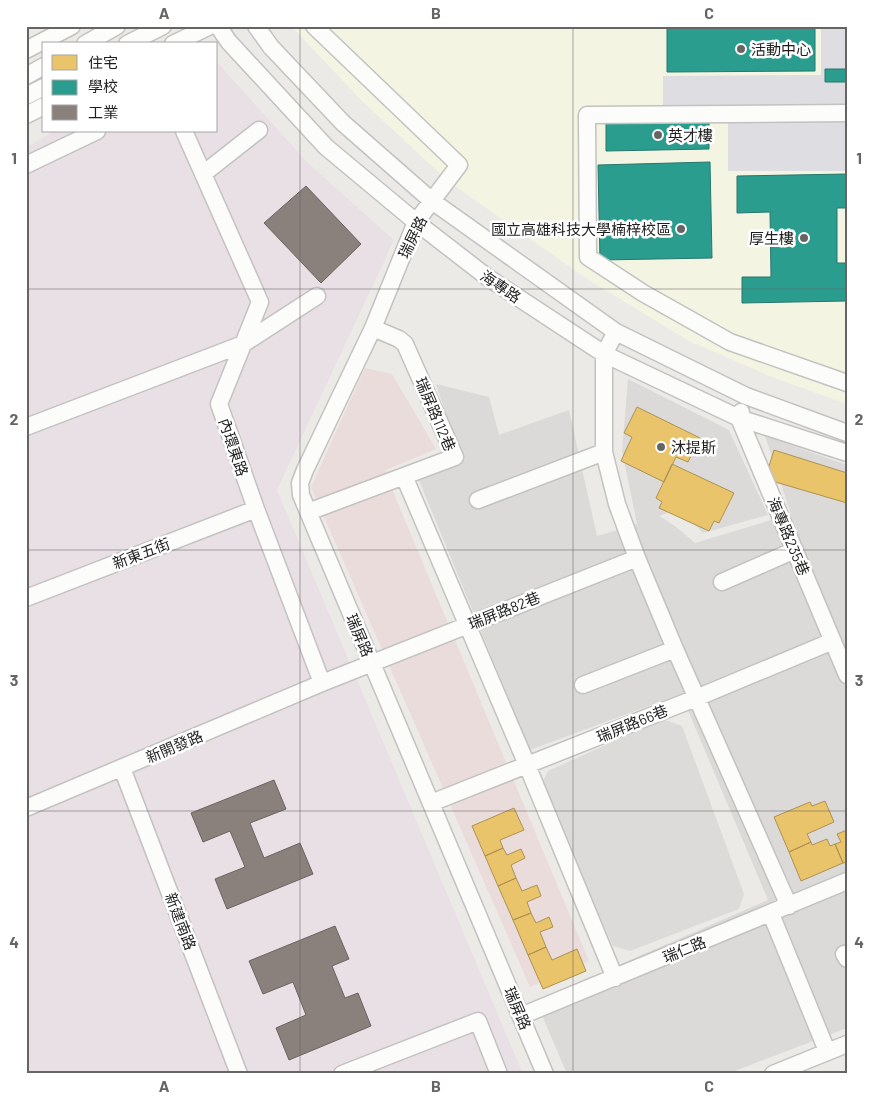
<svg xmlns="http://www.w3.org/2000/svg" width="873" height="1100" font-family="Barlow,'Noto Sans TC',sans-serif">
<rect width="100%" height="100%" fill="#eceae7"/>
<path fill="#dbdad8" d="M 628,379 L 729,430 L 768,515 L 703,533 L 679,509 L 659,516 L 675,526 L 695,543 L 791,514 L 765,436 L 847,465 L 847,1028 L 727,1074 L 567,1074 L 536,1001 L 768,900 L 681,694 L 530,750 L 418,478 L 461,460 L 436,384 L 489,397 L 499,435 L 569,410 L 597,536 L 637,524 L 622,451 Z"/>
<path fill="#e9dcda" d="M 365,368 L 392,374 L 436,449 L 386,470 L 394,494 L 589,961 L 530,987 L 311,487 Z"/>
<path fill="#e9e0e5" d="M 216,61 L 308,163 L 394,240 L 277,490 L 523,1074 L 26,1074 L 26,147 L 55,131 L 216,131 Z"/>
<path fill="#f4f4e3" d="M 291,26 L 847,26 L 847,404 L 772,377 L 689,341 L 584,277 L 448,181 L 362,101 Z"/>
<path fill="#dcdbda" d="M 663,719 L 682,726 L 744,894 L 739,909 L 630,951 L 613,946 L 541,785 L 548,771 Z"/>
<path fill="#dedde1" d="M 821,26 L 847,26 L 847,171 L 728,171 L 728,114 L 663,114 L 663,76 L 821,75 Z"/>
<path fill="#e9c46a" stroke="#ac9253" d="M 637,407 L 700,438 L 688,462 L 676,457 L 664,482 L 621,461 L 632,437 L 624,433 Z
M 774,450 L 847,473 L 847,503 L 765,479 Z
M 672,464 L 734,493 L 719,523 L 714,521 L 709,531 L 659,508 L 662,502 L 656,498 Z
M 825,801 L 834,822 L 807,834 L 811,842 L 789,852 L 774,817 L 810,802 L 812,806 Z
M 514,808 L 524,830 L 500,840 L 503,848 L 485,856 L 472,826 Z
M 847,830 L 847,862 L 843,863 L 835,844 L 841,842 L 837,834 Z
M 827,839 L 830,846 L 835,844 L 843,863 L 801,881 L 789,852 L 811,842 L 812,845 Z
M 503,848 L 507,855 L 521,849 L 525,858 L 511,865 L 516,878 L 498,886 L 485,856 Z
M 516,878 L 522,891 L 537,885 L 541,896 L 527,902 L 531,913 L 513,920 L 498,886 Z
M 531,913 L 536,923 L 549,917 L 553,927 L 540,932 L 546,947 L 528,955 L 513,920 Z
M 546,947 L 552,960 L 577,949 L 586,971 L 543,989 L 528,955 Z"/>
<path fill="#2a9d8f" stroke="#26776d" d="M 667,26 L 815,26 L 815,71 L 667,72 Z
M 825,69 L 847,69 L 847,82 L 825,82 Z
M 709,119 L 709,149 L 606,151 L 606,121 Z
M 710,162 L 712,258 L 600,260 L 598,165 Z
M 847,174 L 847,208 L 837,208 L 837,263 L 847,263 L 847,301 L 742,303 L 742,277 L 771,277 L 770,212 L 737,213 L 737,176 Z"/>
<path fill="#8a817c" stroke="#6a6360" d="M 306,186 L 361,244 L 321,283 L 264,223 Z
M 274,780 L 286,809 L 250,823 L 264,858 L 300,843 L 313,874 L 227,909 L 215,879 L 245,867 L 230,831 L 203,842 L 191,813 Z
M 335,926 L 349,959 L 332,966 L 345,998 L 358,993 L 371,1026 L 289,1060 L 276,1028 L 306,1015 L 293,982 L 263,994 L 249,961 Z"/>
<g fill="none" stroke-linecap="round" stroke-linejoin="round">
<defs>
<path id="minor" d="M 218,26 L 229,42 L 326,147 L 416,222 L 487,277 L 604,354 L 739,418 L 847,453
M 256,26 L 271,47 L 343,123 L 432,201 L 616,332 L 746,396 L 847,433
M 314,26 L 459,165 L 416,222 L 373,328 L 305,470 L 300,483 L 301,495 L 545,1074
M 85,44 L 117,26
M 127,44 L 163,26
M 173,44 L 210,26
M 26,50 L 72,26
M 26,76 L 44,66
M 26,96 L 44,87
M 847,113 L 587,115 L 588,257 L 643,293 L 730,342 L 847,383
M 26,115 L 44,106
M 184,131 L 260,302 L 219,404 L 256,509 L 322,683
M 26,165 L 97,131
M 203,174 L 259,130
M 616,332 L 604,354 L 604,452 L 617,504 L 637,558 L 675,649 L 789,906
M 741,412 L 739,418 L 847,675
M 26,427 L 243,344 L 317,296
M 404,476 L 527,765 L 615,978
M 478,500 L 604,452
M 308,512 L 455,457 L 405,344 L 399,339 L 373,328
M 722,582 L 795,550
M 26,598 L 256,509
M 583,685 L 675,649
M 122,768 L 239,1074
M 431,803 L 696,698 L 833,641
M 26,808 L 322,683 L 637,558
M 771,914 L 827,1051
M 844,954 L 847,959
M 521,1016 L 847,881
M 342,1074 L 478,1021 L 499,1074
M 773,1074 L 847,1044"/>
</defs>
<use href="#minor" stroke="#c3c2c1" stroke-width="19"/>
<use href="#minor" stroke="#fcfcfb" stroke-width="16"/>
</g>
<path fill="none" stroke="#666564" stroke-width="1" stroke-opacity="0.55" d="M 300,26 L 300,1074M 573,26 L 573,1074M 26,289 L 847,289M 26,550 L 847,550M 26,811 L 847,811"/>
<g fill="#666564" stroke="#fff" stroke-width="2">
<circle cx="741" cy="49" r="5"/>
<circle cx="658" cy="135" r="5"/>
<circle cx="681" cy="229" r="5"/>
<circle cx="804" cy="238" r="5"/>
<circle cx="661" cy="447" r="5"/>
</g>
<g text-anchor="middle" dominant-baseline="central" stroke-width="5" stroke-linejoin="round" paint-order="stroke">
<g font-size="15" fill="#1e1e1e" stroke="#fff" text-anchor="start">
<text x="751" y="49">活動中心</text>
<text x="668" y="135">英才樓</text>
<text x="671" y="229" text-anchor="end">國立高雄科技大學楠梓校區</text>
<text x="794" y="238" text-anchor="end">厚生樓</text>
<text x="671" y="447">沐提斯</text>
</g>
<g font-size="15" fill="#1e1e1e" stroke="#fff">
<text transform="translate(412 237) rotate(-64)">瑞屏路</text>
<text transform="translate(501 286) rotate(34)">海專路</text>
<text transform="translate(436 414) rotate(67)">瑞屏路112巷</text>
<text transform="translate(234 447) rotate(71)">內環東路</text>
<text transform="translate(789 536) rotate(67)">海專路235巷</text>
<text transform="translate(141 553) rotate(-21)">新東五街</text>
<text transform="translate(504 610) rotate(-22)">瑞屏路82巷</text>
<text transform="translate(360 635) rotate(67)">瑞屏路</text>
<text transform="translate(632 723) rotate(-22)">瑞屏路66巷</text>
<text transform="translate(174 746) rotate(-23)">新開發路</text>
<text transform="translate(181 921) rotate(69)">新建南路</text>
<text transform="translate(684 949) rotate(-22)">瑞仁路</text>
<text transform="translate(518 1008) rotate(67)">瑞屏路</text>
</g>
</g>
<rect width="873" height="1100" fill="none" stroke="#ffffff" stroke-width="55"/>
<rect x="42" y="42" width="175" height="90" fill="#ffffff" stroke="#a5a5a5"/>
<rect x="52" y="55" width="25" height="15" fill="#e9c46a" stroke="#a5a5a5"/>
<text x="88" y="68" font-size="15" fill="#1e1e1e">住宅</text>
<rect x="52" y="80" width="25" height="15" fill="#2a9d8f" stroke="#a5a5a5"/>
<text x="88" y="92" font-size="15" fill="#1e1e1e">學校</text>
<rect x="52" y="105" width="25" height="15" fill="#8a817c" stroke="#a5a5a5"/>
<text x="88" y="118" font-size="15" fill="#1e1e1e">工業</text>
<rect x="28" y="28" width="818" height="1044" fill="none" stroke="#666564" stroke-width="2"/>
<g font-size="16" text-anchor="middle" font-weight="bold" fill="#666564">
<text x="164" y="19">A</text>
<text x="436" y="19">B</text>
<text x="709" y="19">C</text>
<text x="14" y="164">1</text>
<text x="859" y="164">1</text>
<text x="14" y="425">2</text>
<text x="859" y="425">2</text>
<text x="14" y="686">3</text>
<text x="859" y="686">3</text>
<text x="14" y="948">4</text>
<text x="859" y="948">4</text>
<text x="164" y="1092">A</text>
<text x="436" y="1092">B</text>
<text x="709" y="1092">C</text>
</g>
</svg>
